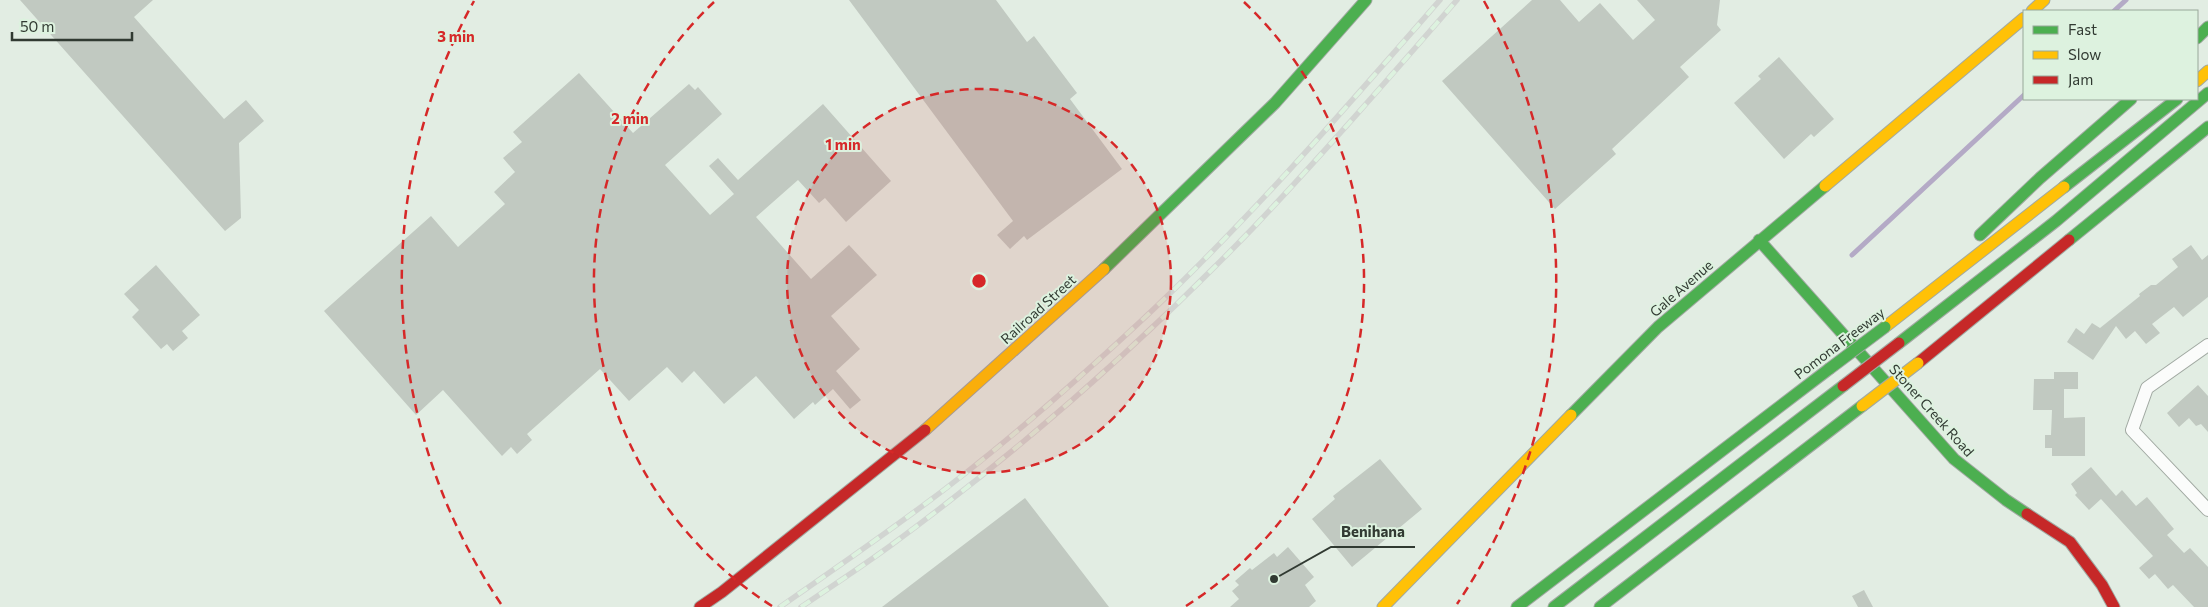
<svg xmlns="http://www.w3.org/2000/svg" width="2208" height="607" font-family="Commissioner,sans-serif">
<rect width="100%" height="100%" fill="#e2ede3"/>
<g fill="none" stroke-linecap="round" stroke-linejoin="round">
<path stroke="#b4aac6" stroke-width="5" d="M 2114,11 L 2126,0
M 1852,255 L 2024,95"/>
</g>
<path fill="#c1c9c1" d="M 20,0 L 153,0 L 134,17 L 224,119 L 246,100 L 264,121 L 239,143 L 241,218 L 225,231 Z
M 849,0 L 996,0 L 1027,42 L 1034,36 L 1077,93 L 1070,99 L 1122,169 L 1027,240 L 1024,236 L 1010,249 L 997,235 L 1013,221 Z
M 1532,0 L 1560,0 L 1579,22 L 1600,3 L 1633,40 L 1655,20 L 1637,0 L 1720,0 L 1717,25 L 1721,30 L 1680,67 L 1689,77 L 1612,149 L 1616,154 L 1555,209 L 1442,81 Z
M 1779,57 L 1834,119 L 1814,137 L 1811,134 L 1784,159 L 1734,103 L 1761,79 L 1758,76 Z
M 579,73 L 633,133 L 689,84 L 695,90 L 698,87 L 722,114 L 665,165 L 710,215 L 734,194 L 709,166 L 718,158 L 738,180 L 823,104 L 891,181 L 846,222 L 825,198 L 819,203 L 798,180 L 756,217 L 811,279 L 849,245 L 877,275 L 831,316 L 860,349 L 836,371 L 861,400 L 850,409 L 833,389 L 815,405 L 813,402 L 794,419 L 756,376 L 724,404 L 694,371 L 682,383 L 667,367 L 629,401 L 600,369 L 527,434 L 532,440 L 517,454 L 511,447 L 502,456 L 443,390 L 416,415 L 324,311 L 431,216 L 458,247 L 505,204 L 494,192 L 515,172 L 503,158 L 522,142 L 513,132 Z
M 2191,245 L 2202,260 L 2208,255 L 2208,297 L 2183,317 L 2174,307 L 2152,324 L 2160,333 L 2146,344 L 2135,331 L 2126,339 L 2116,326 L 2093,360 L 2067,342 L 2076,328 L 2084,334 L 2092,323 L 2100,328 L 2140,296 L 2139,294 L 2151,285 L 2156,285 L 2178,267 L 2172,259 Z
M 156,265 L 200,315 L 182,331 L 188,338 L 173,351 L 167,344 L 161,349 L 132,317 L 139,310 L 124,294 Z
M 2054,372 L 2078,372 L 2078,389 L 2064,389 L 2064,418 L 2085,417 L 2085,456 L 2052,456 L 2052,448 L 2045,448 L 2045,435 L 2051,435 L 2052,410 L 2033,410 L 2034,379 L 2054,379 Z
M 2198,385 L 2208,396 L 2208,432 L 2201,424 L 2196,426 L 2189,418 L 2179,427 L 2167,413 Z
M 1380,459 L 1422,509 L 1352,567 L 1312,519 L 1335,499 L 1333,496 Z
M 2091,467 L 2116,496 L 2122,490 L 2136,506 L 2147,497 L 2174,529 L 2167,535 L 2184,553 L 2190,548 L 2208,567 L 2208,607 L 2194,607 L 2173,585 L 2168,589 L 2155,574 L 2149,579 L 2139,568 L 2153,556 L 2101,499 L 2089,510 L 2075,495 L 2077,493 L 2071,484 Z
M 1025,498 L 1109,607 L 882,607 Z
M 1288,547 L 1314,577 L 1305,585 L 1316,601 L 1309,607 L 1230,607 L 1239,599 L 1232,591 L 1239,585 L 1235,581 L 1250,568 L 1252,570 L 1274,553 L 1277,557 Z
M 1864,590 L 1873,607 L 1858,607 L 1852,596 Z"/>
<g fill="none" stroke-linecap="round" stroke-linejoin="round">
<defs>
<path id="street" d="M 2208,345 L 2147,388 L 2132,430 L 2208,510"/>
<path id="fast" d="M 2197,38 L 2208,27
M 2064,187 L 2177,99
M 1980,235 L 2040,178 L 2131,99
M 1759,240 L 1954,459 L 2006,500 L 2027,514
M 2069,240 L 2208,127
M 1104,269 L 1275,103 L 1366,0
M 1899,343 L 2056,221 L 2208,93
M 1571,415 L 1658,327 L 1825,186
M 1517,607 L 1829,369
M 1554,607 L 1843,386
M 1600,607 L 1862,406"/>
<path id="slow" d="M 2032,11 L 2044,0
M 2197,81 L 2208,71
M 1825,186 L 2024,18
M 1885,327 L 2064,187
M 925,430 L 1104,269
M 1383,607 L 1571,415"/>
<path id="jam" d="M 1918,363 L 2069,240
M 2027,514 L 2070,542 L 2102,585 L 2114,607
M 700,607 L 722,592 L 925,430"/>
</defs>
<use href="#street" stroke="#a1a9a2" stroke-width="14"/>
<use href="#fast" stroke="#a1a9a2" stroke-width="13"/>
<use href="#slow" stroke="#a1a9a2" stroke-width="13"/>
<use href="#jam" stroke="#a1a9a2" stroke-width="13"/>
<use href="#street" stroke="#fbfcfb" stroke-width="12"/>
<use href="#fast" stroke="#4caf50" stroke-width="11"/>
<use href="#slow" stroke="#ffc107" stroke-width="11"/>
<use href="#jam" stroke="#c62828" stroke-width="11"/>
<defs>
<path id="rail" d="M 780,607 C 826,575 872,543 917,510 C 995,453 1070,387 1141,321 C 1248,221 1344,110 1440,0
M 801,607 C 831,587 861,567 890,546 C 1018,452 1142,343 1253,228 C 1323,154 1390,77 1457,0"/>
</defs>
<use href="#rail" stroke="#d1d4d1" stroke-width="5.5"/>
<use href="#rail" stroke="#ddf2df" stroke-width="4" stroke-dasharray="11" stroke-linecap="butt"/>
<defs>
<path id="fast-bridge" d="M 1829,369 L 1885,327"/>
<path id="slow-bridge" d="M 1862,406 L 1918,363"/>
<path id="jam-bridge" d="M 1843,386 L 1899,343"/>
</defs>
<use href="#fast-bridge" stroke="#a1a9a2" stroke-width="13" stroke-linecap="butt"/>
<use href="#slow-bridge" stroke="#a1a9a2" stroke-width="13" stroke-linecap="butt"/>
<use href="#jam-bridge" stroke="#a1a9a2" stroke-width="13" stroke-linecap="butt"/>
<use href="#fast-bridge" stroke="#4caf50" stroke-width="11"/>
<use href="#slow-bridge" stroke="#ffc107" stroke-width="11"/>
<use href="#jam-bridge" stroke="#c62828" stroke-width="11"/>
</g>
<circle cx="979" cy="281" r="192" fill="#d62828" fill-opacity=".12"/>
<g fill="none" stroke="#d62828" stroke-width="2.5" stroke-dasharray="9 6">
<circle cx="979" cy="281" r="192"/>
<path d="M772 606A385 385 0 0 1 714 2M1244 2A385 385 0 0 1 1186 606"/>
<path d="M501 604A577 577 0 0 1 474 1M1484 1A577 577 0 0 1 1457 604"/>
</g>
<g text-anchor="middle" dominant-baseline="central" stroke-width="4" stroke-linejoin="round" paint-order="stroke">
<g font-size="14" fill="#313a32" stroke="#ddf2df">
<text transform="translate(1681 288) rotate(-41)">Gale Avenue</text>
<text transform="translate(1038 309) rotate(-42)">Railroad Street</text>
<text transform="translate(1839 343) rotate(-37)">Pomona Freeway</text>
<text transform="translate(1932 410) rotate(48)">Stoner Creek Road</text>
</g>
</g>
<circle cx="979" cy="281" r="8" fill="#d62828" stroke="#ddf2df" stroke-width="2.5"/>
<g font-size="15" text-anchor="middle" font-weight="bold" fill="#d62828" stroke="#ddf2df" stroke-width="4" stroke-linejoin="round" paint-order="stroke">
<text x="456" y="42">3 min</text>
<text x="630" y="124">2 min</text>
<text x="843" y="150">1 min</text>
</g>
<path fill="none" stroke="#313a32" stroke-width="2" d="M1274 579L1331 547H1415"/>
<circle fill="#313a32" stroke="#ddf2df" stroke-width="2" cx="1274" cy="579" r="5"/>
<g font-size="15" text-anchor="middle" font-weight="bold" fill="#313a32" stroke="#ddf2df" stroke-width="4" stroke-linejoin="round" paint-order="stroke">
<text x="1373" y="537">Benihana</text>
</g>
<rect x="2023" y="10" width="175" height="90" fill="#ddf2df" stroke="#98a89a"/>
<rect x="2033" y="26" width="25" height="8" fill="#4caf50" stroke="#98a89a"/>
<text x="2068" y="35" font-size="15" fill="#313a32">Fast</text>
<rect x="2033" y="51" width="25" height="8" fill="#ffc107" stroke="#98a89a"/>
<text x="2068" y="60" font-size="15" fill="#313a32">Slow</text>
<rect x="2033" y="76" width="25" height="8" fill="#c62828" stroke="#98a89a"/>
<text x="2068" y="85" font-size="15" fill="#313a32">Jam</text>
<path d="M12 32v8h120v-8" fill="none" stroke="#313a32" stroke-width="2.5"/>
<text x="20" y="32" font-size="15" fill="#313a32" stroke="#ddf2df" stroke-width="4" paint-order="stroke">50 m</text>
</svg>
